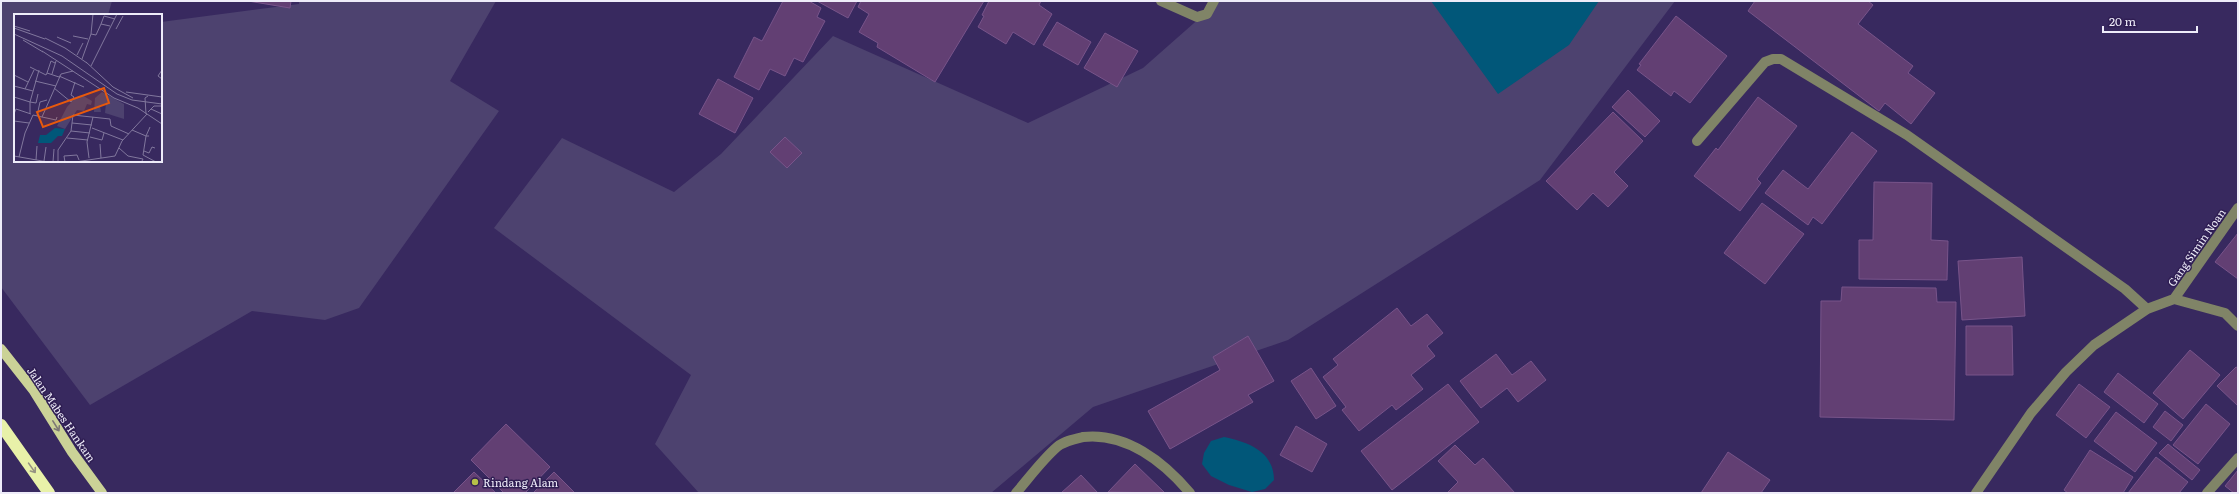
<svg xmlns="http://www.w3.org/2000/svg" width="2239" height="494" font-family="Literata,serif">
<rect width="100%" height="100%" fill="#38295f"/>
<path fill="#4d426f" d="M 1,1 L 112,1 L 108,15 L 15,15 L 15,161 L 161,161 L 161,22 L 299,4 L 299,1 L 496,1 L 450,81 L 499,111 L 359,308 L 325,320 L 252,311 L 90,405 L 1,287 Z
M 1219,1 L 1675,1 L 1540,180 L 1288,340 L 1093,407 L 991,493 L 699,493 L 655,444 L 691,375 L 494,228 L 562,138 L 674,192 L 721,154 L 833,36 L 1028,123 L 1143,68 Z"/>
<path fill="#015779" d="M 1431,1 L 1599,1 L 1569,45 L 1498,94 Z
M 1224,437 C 1249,442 1274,452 1274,480 L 1265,489 L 1252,492 L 1229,485 L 1211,476 L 1202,464 L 1204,453 L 1211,441 Z"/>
<path fill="#623f73" stroke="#78548a" d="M 248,1 L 291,1 L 290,8 Z
M 783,1 L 809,1 L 821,8 L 817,17 L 825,21 L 803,62 L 794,58 L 785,76 L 770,69 L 759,90 L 734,77 L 754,37 L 762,41 Z
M 817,1 L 857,1 L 848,18 Z
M 861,1 L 984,1 L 935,82 L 877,47 L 878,43 L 859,32 L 869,14 L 858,7 Z
M 989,1 L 1041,1 L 1039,5 L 1052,14 L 1034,45 L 1013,32 L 1006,44 L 978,27 L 984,16 L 982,15 Z
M 1755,1 L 1868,1 L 1873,5 L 1858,24 L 1913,66 L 1908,73 L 1935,93 L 1911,124 L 1885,103 L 1879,111 L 1748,11 Z
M 1676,16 L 1727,56 L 1690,103 L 1674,91 L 1671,96 L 1637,70 L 1641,65 L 1639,64 Z
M 1057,22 L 1091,42 L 1078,65 L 1043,45 Z
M 1105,33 L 1138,51 L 1117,87 L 1084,68 Z
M 718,79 L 753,98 L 735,133 L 699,114 Z
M 1628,90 L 1660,121 L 1645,137 L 1612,107 Z
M 1758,97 L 1797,126 L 1757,179 L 1761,183 L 1740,211 L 1694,176 L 1716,148 L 1718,150 Z
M 1613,112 L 1643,141 L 1614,172 L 1628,186 L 1608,207 L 1593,193 L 1577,210 L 1546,181 Z
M 1852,132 L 1877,151 L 1822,224 L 1813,217 L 1808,225 L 1765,193 L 1783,170 L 1808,189 Z
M 785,137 L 802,153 L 787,168 L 770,152 Z
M 1874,182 L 1932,183 L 1931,240 L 1948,241 L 1947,280 L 1859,279 L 1859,240 L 1873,240 Z
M 1762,203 L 1804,234 L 1765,284 L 1724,253 Z
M 2238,233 L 2238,279 L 2215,262 Z
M 2022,257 L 2025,316 L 1962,320 L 1958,261 Z
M 1842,287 L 1936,288 L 1937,302 L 1956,302 L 1954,420 L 1820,417 L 1821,301 L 1841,301 Z
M 1397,308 L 1411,326 L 1427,314 L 1443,333 L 1427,346 L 1435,356 L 1411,375 L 1423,389 L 1396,410 L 1392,405 L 1359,431 L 1342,410 L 1346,407 L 1323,377 L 1338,365 L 1333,359 Z
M 1966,326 L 2012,326 L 2013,375 L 1966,375 Z
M 1248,336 L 1274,381 L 1248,395 L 1253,402 L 1170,449 L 1148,411 L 1220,370 L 1213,357 Z
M 2190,350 L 2220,375 L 2183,419 L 2153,393 Z
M 1496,354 L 1512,375 L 1531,361 L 1546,380 L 1518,402 L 1507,388 L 1481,408 L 1460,381 Z
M 2236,367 L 2238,368 L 2238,406 L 2217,386 Z
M 1311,368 L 1336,406 L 1316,419 L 1291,381 Z
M 2118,373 L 2158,404 L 2144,423 L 2104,392 Z
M 1448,384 L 1479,422 L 1392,490 L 1361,451 Z
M 2079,384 L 2110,407 L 2086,438 L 2056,415 Z
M 2206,404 L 2230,424 L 2198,464 L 2173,445 Z
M 2165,411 L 2183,425 L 2171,441 L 2153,427 Z
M 2116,412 L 2157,443 L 2135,472 L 2094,441 Z
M 506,424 L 550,467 L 525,493 L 504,493 L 471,460 Z
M 1296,426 L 1327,444 L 1312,472 L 1280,455 Z
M 2168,444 L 2200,470 L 2192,480 L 2159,453 Z
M 1455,445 L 1475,465 L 1483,458 L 1515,493 L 1447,493 L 1458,482 L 1438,461 Z
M 2090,450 L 2133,477 L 2123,493 L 2068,493 L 2064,490 Z
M 1728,452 L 1770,480 L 1761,493 L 1701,493 Z
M 2156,457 L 2188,482 L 2179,493 L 2128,493 Z
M 1135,464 L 1165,493 L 1108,492 Z
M 2238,470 L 2238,493 L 2234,493 L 2225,486 Z
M 474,472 L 496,493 L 453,493 Z
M 554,472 L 575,493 L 533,493 Z
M 1081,475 L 1098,493 L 1061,493 Z"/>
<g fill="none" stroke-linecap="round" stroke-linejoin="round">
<path stroke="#808467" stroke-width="10" d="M 1161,1 L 1197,17 L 1207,14 L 1214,1
M 1697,141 L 1765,62 L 1773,59 L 1781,59 L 1907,135 L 2125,289 L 2147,309
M 2174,299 L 2238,208
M 1016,493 C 1029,478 1042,460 1057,447 C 1064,441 1074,439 1083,437 C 1126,432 1164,462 1190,493
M 1976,493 L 2031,413 L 2066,372 L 2094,345 L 2147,309 L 2174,299 L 2225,313 L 2238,326
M 2207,493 L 2238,458"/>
<path stroke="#cbd297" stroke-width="10" d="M 1,349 L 34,391 L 72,452 L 102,493"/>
<path stroke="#e8f1a9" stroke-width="12" d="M 1,425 L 49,493"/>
</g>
<defs><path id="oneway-shaft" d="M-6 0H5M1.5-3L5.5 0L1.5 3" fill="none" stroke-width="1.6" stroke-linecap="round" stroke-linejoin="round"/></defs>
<use stroke="#7d7875" href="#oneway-shaft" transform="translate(56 426) rotate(58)"/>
<use stroke="#959282" href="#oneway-shaft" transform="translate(32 468) rotate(55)"/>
<circle fill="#b7c148" stroke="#2f1e53" stroke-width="1.5" cx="475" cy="482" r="4"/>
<g text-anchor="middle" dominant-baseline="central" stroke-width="3" stroke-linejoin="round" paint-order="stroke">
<g font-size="11" fill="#eeecf9" stroke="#2f1e53">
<text transform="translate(2196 247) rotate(-55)">Gang Simin Noan</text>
<text transform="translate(62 414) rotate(56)">Jalan Mabes Hankam</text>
</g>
<g font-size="11" fill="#eeecf9" stroke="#2f1e53" text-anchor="start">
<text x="483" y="482">Rindang Alam</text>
</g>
</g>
<g transform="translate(14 14)">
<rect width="148" height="148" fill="#38295f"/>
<path d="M 88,78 L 110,90 L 110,105 L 91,99 L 92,89 L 86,92 L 87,98 L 80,98 L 81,84 ZM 68,81 L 78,87 L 77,91 L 73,90 L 70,97 L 63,96 L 51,115 L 43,112 L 53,93 L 62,83 Z" fill="#4d426f"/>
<path d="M 41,114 L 51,115 L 48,122 L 44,122 L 37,129 L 24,129 L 26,121 L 32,121 Z" fill="#015779"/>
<path fill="none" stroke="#81779d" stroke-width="1" d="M 87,10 L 90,2 L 101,5M 0,12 L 16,17M 0,14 L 31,25M 102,15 L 109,2M 0,20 L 48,42 L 103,80 L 118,86 L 148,90M 77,20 L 82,21 L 87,10 L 96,12M 59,22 L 74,25M 43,23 L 57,29M 31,24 L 51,34 L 73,49M 9,26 L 29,38M 28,37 L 100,84 L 124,94 L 148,110M 63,41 L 69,29M 68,45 L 77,20 L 79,0M 72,48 L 99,73 L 119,84M 77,52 L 103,0M 16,53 L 32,61 L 33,59 L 45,63M 33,59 L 37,47 L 41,49M 38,60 L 42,47M 0,61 L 14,68M 45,62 L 70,73M 148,65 L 144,62 L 148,56M 21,67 L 42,72M 0,72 L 19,77M 40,74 L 57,88 L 60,83 L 57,81M 11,75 L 20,56M 112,78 L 148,83M 24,80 L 22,89 L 16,88 L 25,56M 57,81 L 61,68M 0,83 L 16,88 L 16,99M 137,95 L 148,100M 134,98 L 140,92 L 148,92M 0,100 L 2,95 L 17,100M 132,100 L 131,84 L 134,82M 23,102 L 26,88 L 33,86M 28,103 L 42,106 L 43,103M 0,107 L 15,109M 58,109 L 78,111M 78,114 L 109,126M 118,116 L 132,122 L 129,141 L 142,148M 57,117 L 76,119M 135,122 L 132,122 L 136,113M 76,123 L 88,126 L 90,119M 53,124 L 74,126M 86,130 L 87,144M 105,134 L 114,142 L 129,145 L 128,147M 130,137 L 135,139 L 138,133 L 141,134M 0,142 L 34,148M 5,143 L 11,119 L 19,101 L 28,103 L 47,60 L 59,57M 75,144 L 73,128 L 79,103M 22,146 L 23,132M 30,147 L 32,133M 39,148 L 40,135M 44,148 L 44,136 L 57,117 L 59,101 L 96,105 L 97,112 L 115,120M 51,148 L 50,142 L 63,141 L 65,146M 61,148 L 101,142 L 108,127 L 133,100"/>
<path fill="#e8590c" fill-opacity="0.15" stroke="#e8590c" stroke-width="2" d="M 90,74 L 95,89 L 29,113 L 23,98 Z"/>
<rect width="148" height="148" fill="none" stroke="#eeecf9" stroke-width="2"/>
</g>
<rect width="2239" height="494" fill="none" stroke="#eeecf9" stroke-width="4"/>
<path d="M2103 26v6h94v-6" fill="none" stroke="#eeecf9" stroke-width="2"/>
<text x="2109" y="26" font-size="12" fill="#eeecf9" stroke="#2f1e53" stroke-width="3" paint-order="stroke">20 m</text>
</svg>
